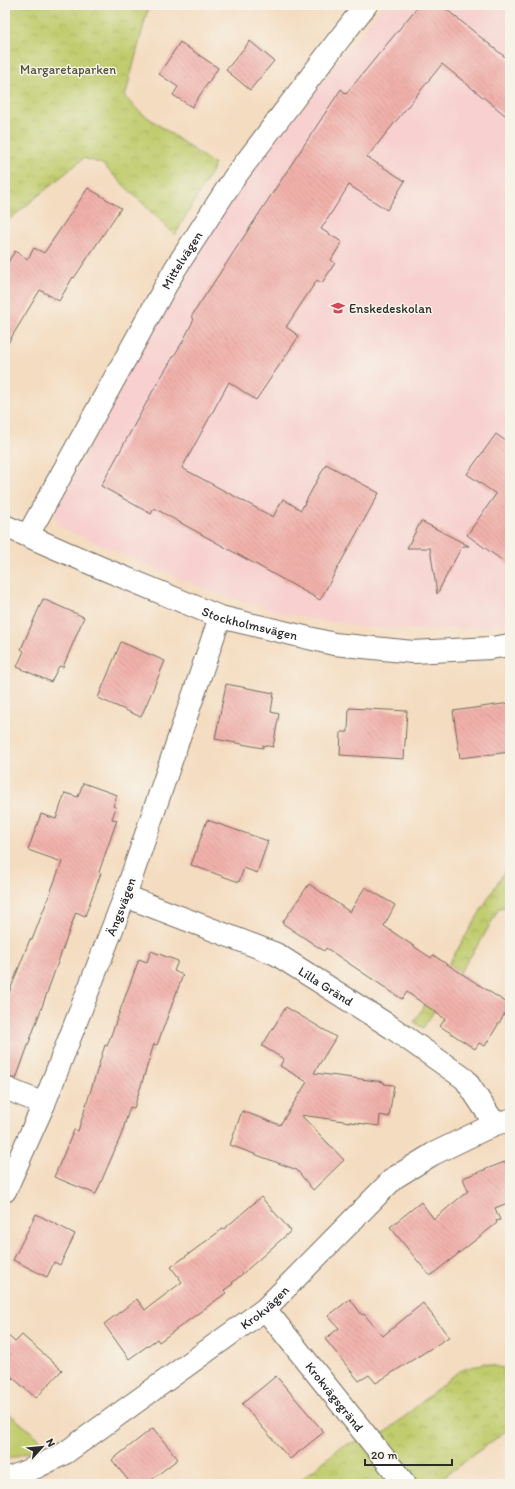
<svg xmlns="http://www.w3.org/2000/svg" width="515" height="1489" font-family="Itim,sans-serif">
<defs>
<pattern id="park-crowns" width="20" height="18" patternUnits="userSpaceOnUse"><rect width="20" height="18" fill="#c0cc6d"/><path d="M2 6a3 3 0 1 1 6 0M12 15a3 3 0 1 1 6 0" fill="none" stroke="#a5af5f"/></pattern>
<pattern id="building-back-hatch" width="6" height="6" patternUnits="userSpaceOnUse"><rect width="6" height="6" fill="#f1b1ab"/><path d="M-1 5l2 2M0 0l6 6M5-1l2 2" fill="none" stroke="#cf9893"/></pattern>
</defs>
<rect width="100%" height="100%" fill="#f7f3e8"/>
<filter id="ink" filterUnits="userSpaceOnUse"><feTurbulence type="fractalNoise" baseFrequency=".025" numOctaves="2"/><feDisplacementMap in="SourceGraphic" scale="8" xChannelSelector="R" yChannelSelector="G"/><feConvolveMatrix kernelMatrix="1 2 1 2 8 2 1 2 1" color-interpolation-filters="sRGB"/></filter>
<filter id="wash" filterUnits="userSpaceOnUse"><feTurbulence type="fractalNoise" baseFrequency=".012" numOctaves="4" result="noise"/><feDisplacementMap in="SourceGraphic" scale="16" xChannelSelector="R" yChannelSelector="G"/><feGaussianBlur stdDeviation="0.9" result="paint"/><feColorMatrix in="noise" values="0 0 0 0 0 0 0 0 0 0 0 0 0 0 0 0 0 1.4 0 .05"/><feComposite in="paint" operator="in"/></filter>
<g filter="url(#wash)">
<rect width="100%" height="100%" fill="#f4dcc0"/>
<path fill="#f7d0cf" d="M 383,5 L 510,5 L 510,624 L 479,628 L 416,630 L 360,627 L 285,614 L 212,592 L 60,527 L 54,516 L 117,393 L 216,222 L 288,124 Z"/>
<path fill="#c0cc6d" stroke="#767c4c" d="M 5,1410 L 42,1441 L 29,1452 L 5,1460 Z"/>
<path fill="url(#park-crowns)" stroke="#767c4c" d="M 5,5 L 149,5 L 125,97 L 139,111 L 215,165 L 175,235 L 102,164 L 84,158 L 5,223 Z
M 510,862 L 510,907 L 499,908 L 482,939 L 423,1028 L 414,1022 Z
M 484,1363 L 510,1370 L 510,1428 L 434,1484 L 296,1484 L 342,1446 L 386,1432 L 459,1371 Z"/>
<g id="blocks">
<path fill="url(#building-back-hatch)" d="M 419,5 L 441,5 L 510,61 L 510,119 L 442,64 L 367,157 L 405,181 L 387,210 L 349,185 L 321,229 L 342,242 L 331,260 L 335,263 L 322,283 L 317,280 L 286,327 L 299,336 L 256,400 L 229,382 L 182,468 L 273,517 L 283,499 L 301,510 L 326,464 L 379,493 L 320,600 L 154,508 L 151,514 L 101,486 L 155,387 L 183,341 L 194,319 L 191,317 L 341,89 L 346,94 Z
M 250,41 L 274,61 L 250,90 L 226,70 Z
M 180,42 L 218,68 L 192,107 L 173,95 L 178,87 L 159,74 Z
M 88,188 L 121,208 L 74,278 L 73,277 L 59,301 L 40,290 L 5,348 L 5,267 L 15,251 L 28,259 L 34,248 L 44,253 Z
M 496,434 L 510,444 L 510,566 L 467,535 L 496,494 L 467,474 Z
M 421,521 L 469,546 L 462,546 L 437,594 L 430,548 L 407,548 Z
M 43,599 L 84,617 L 63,667 L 59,666 L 51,682 L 17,667 L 24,651 L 21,649 Z
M 121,642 L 165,661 L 141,717 L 98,698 Z
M 226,684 L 274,693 L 271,712 L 279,714 L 273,747 L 263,745 L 263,748 L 215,739 Z
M 510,703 L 510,752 L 460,758 L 453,711 Z
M 349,708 L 407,711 L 404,759 L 340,755 L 341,732 L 348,732 Z
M 83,783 L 117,795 L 113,806 L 116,807 L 112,819 L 117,820 L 99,872 L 101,873 L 85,916 L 76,912 L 16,1079 L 5,1076 L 5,1003 L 30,939 L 32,940 L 62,862 L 28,850 L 41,814 L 56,819 L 65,793 L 78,797 Z
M 207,820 L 268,841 L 257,873 L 244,868 L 239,882 L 191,865 Z
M 309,884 L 350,912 L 365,887 L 395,905 L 384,926 L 431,958 L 433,955 L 510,1005 L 485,1046 L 479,1043 L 475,1049 L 440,1026 L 445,1019 L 407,992 L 402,999 L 326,948 L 324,951 L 282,923 Z
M 151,951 L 178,961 L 174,971 L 183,975 L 157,1045 L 154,1044 L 134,1108 L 130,1107 L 122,1133 L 96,1194 L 54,1177 L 74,1130 L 78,1131 L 105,1045 L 107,1046 L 139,959 L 147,962 Z
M 286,1007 L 336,1037 L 314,1073 L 384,1082 L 384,1084 L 394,1085 L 389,1117 L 380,1115 L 379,1126 L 301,1115 L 344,1160 L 313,1190 L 297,1170 L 230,1145 L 242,1111 L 280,1125 L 307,1082 L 280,1066 L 284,1059 L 262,1046 Z
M 510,1160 L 510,1202 L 495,1208 L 500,1220 L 496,1221 L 497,1223 L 430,1276 L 390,1227 L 421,1202 L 434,1219 L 468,1191 L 463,1178 Z
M 261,1197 L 291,1231 L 232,1283 L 233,1284 L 224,1290 L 226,1293 L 159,1342 L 157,1339 L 129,1359 L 104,1324 L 137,1299 L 145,1310 L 182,1282 L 171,1267 L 224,1228 L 224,1229 Z
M 36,1214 L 75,1234 L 60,1265 L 54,1262 L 47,1277 L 13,1260 Z
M 350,1299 L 362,1315 L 364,1314 L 383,1336 L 423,1303 L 449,1337 L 376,1383 L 369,1375 L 359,1381 L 325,1339 L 339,1328 L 328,1316 Z
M 5,1333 L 15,1342 L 22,1335 L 62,1370 L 36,1398 L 5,1371 Z
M 276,1376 L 324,1432 L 290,1459 L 242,1404 Z
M 153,1428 L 178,1459 L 146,1484 L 131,1484 L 112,1460 Z"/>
</g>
</g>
<g filter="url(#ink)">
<use href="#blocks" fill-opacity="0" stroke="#71695f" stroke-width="1"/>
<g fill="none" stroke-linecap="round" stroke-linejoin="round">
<defs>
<g id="street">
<path id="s1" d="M 5,526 L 99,567 L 220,617 L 334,644 L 413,652 L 491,648 L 510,645"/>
<path id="s2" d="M 28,535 L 175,269 L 234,178 L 337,42 L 366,5"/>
<path id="s3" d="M 125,896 L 276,954 L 391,1027 L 465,1079 L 495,1124"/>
<path d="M 5,1088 L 44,1104"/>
<path id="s4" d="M 5,1191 L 44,1104 L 125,896 L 220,617"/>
<path id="s5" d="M 265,1309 L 405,1484"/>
<path id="s6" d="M 5,1480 L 39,1466 L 65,1453 L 265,1309 L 394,1178 L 433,1154 L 495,1124 L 510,1120"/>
</g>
</defs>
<use href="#street" stroke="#71695f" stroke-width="24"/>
<use href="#street" stroke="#fff" stroke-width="22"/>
</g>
</g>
<defs>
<symbol id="school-bare" viewBox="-9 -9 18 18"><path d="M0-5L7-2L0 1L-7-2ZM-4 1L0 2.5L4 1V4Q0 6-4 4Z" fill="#d1495b" stroke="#f7f3e8" stroke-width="2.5" paint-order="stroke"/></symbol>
</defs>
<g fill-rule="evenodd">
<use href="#school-bare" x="328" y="298" width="20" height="20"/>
</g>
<g text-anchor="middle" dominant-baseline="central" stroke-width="3" stroke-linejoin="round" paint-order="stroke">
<g font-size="13" fill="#50533c" stroke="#f7f3e8">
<text x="68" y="69">Margaretaparken</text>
</g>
<g font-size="13" fill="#2b2b2b" stroke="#f7f3e8">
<text stroke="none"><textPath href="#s2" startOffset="315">Mittelvägen</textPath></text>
<text stroke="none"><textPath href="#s1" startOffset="264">Stockholmsvägen</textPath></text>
<text stroke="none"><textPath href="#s4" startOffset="307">Ängsvägen</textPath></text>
<text stroke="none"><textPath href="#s3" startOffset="221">Lilla Gränd</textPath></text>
<text stroke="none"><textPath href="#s6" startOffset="313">Krokvägen</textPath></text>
<text stroke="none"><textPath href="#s5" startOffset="112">Krokvägsgränd</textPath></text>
</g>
<g font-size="13" fill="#2b2b2b" stroke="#f7f3e8" text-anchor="start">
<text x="349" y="308">Enskedeskolan</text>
</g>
</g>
<rect width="515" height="1489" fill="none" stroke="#f7f3e8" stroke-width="20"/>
<g transform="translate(42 1447) rotate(63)" stroke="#f7f3e8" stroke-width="3" paint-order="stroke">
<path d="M0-3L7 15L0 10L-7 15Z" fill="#2b2b2b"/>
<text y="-6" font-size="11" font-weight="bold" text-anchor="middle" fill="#2b2b2b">N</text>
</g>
<path d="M365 1459v6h87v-6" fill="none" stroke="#2b2b2b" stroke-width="2"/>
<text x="371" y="1459" font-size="12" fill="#2b2b2b" stroke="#f7f3e8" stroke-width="3" paint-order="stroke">20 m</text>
</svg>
